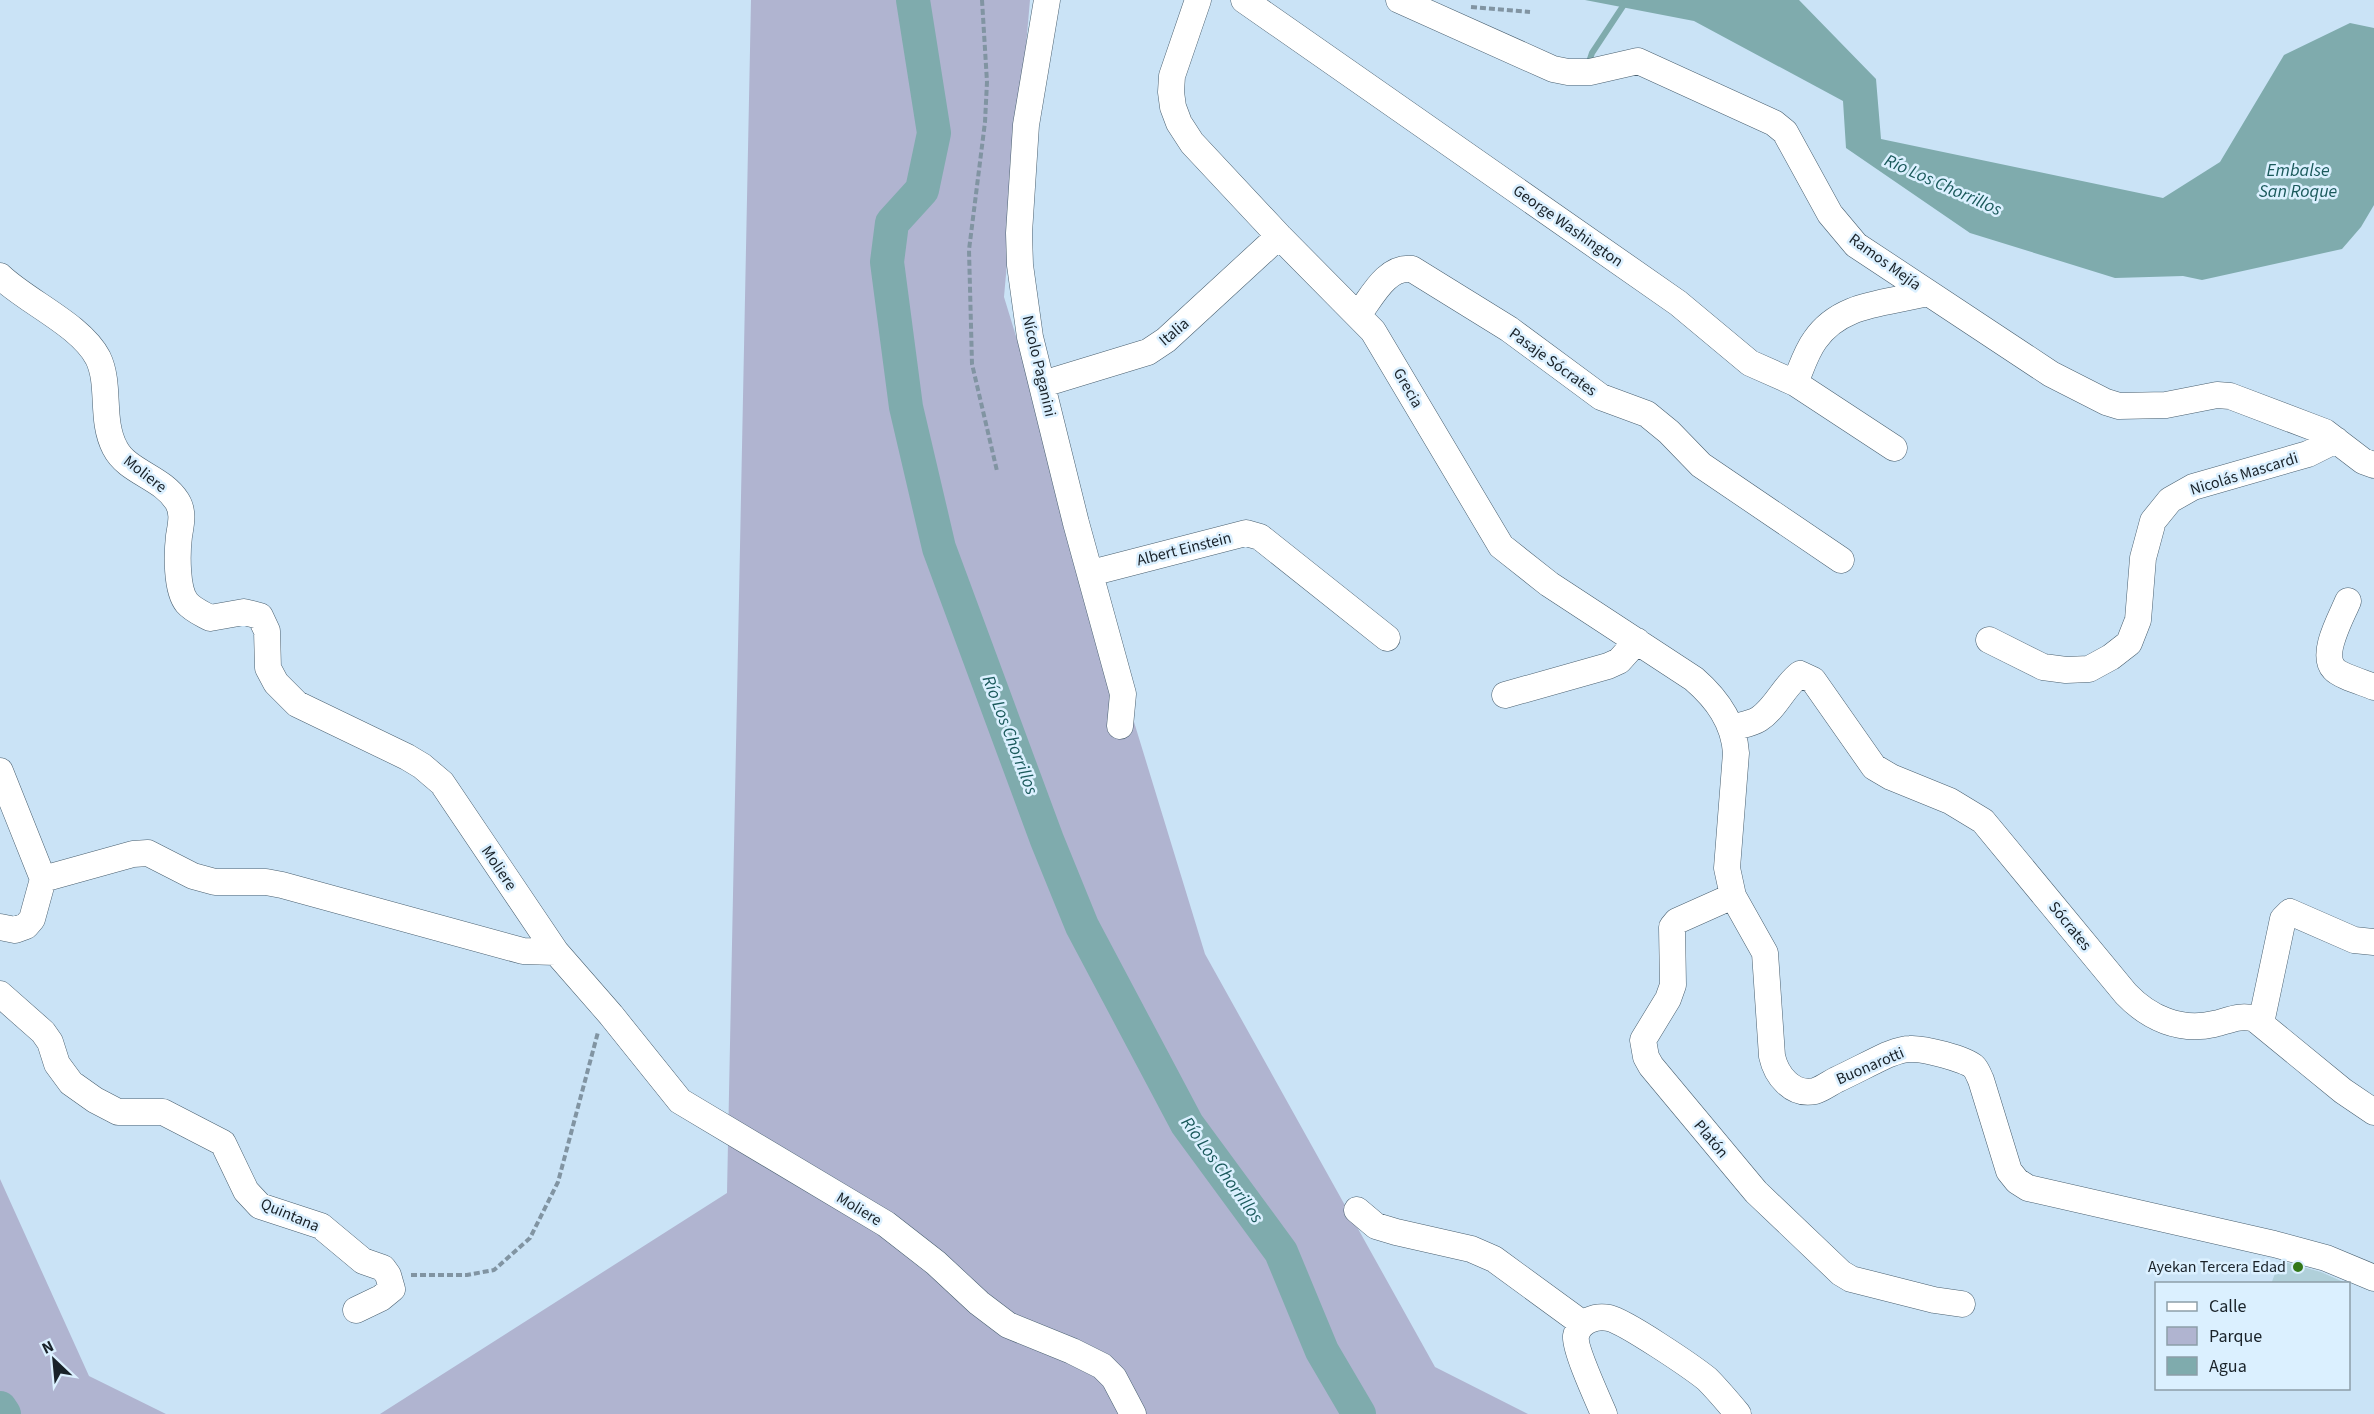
<svg xmlns="http://www.w3.org/2000/svg" width="2374" height="1414" font-family="'Source Sans 3',sans-serif">
<rect width="100%" height="100%" fill="#cae3f6"/>
<path fill="#b0b4d0" d="M 751,0 L 1030,0 L 1004,297 L 1205,954 L 1435,1367 L 1528,1414 L 380,1414 L 727,1193 Z
M 0,1179 L 89,1376 L 166,1414 L 0,1414 Z"/>
<path fill="#7fabad" d="M 897,0 L 922,0 L 938,90 L 912,94 Z
M 1585,0 L 1799,0 L 1876,79 L 1881,139 L 2163,198 L 2220,162 L 2284,55 L 2350,23 L 2374,28 L 2374,205 L 2361,227 L 2342,249 L 2202,280 L 2183,276 L 2115,278 L 1970,233 L 1846,148 L 1843,101 L 1694,21 Z"/>
<g fill="none" stroke-linecap="round" stroke-linejoin="round">
<path stroke="#7fabad" stroke-width="6" d="M 1588,65 L 1592,53 L 1627,0"/>
<path stroke="#7fabad" stroke-width="34" d="M 913,0 L 934,133 L 922,190 L 892,223 L 887,262 L 906,407 L 939,548 L 1047,840 L 1082,926 L 1187,1124 L 1281,1252 L 1322,1351 L 1359,1414
M 0,1408 L 4,1414"/>
</g>
<path fill="#b0d0da" d="M 2280,1261 L 2321,1272 L 2348,1284 L 2271,1284 Z"/>
<g fill="none" stroke-linecap="round" stroke-linejoin="round">
<defs>
<path id="minor" d="M 1047,0 L 1026,125 L 1019,233 L 1020,265 L 1030,337 L 1076,523 L 1123,694 L 1120,726
M 1198,0 L 1172,76 L 1171,92 L 1173,107 L 1179,123 L 1192,143 L 1279,236 L 1373,331 L 1501,546 L 1549,584 L 1694,679 C 1717,699 1734,722 1736,753 L 1727,868 L 1733,896 L 1765,953 L 1772,1056 C 1776,1075 1792,1096 1815,1091 C 1822,1089 1830,1083 1836,1080 C 1853,1072 1870,1063 1887,1055 C 1895,1052 1902,1049 1910,1049 C 1923,1048 1966,1059 1974,1067 C 1977,1070 1979,1076 1981,1080 L 2009,1171 L 2017,1181 L 2028,1188 L 2274,1244 L 2326,1258 L 2374,1278
M 1244,0 L 1678,303 L 1750,363 L 1795,383 L 1894,448
M 1399,0 L 1553,69 L 1568,72 L 1590,72 L 1638,61 L 1774,123 L 1785,132 L 1830,214 L 1856,245 L 2051,374 L 2106,402 L 2119,406 L 2166,405 L 2217,395 L 2230,396 L 2325,432 L 2363,461 L 2374,465
M 0,276 C 27,302 81,325 98,358 C 111,385 100,420 115,448 C 127,472 162,477 177,501 C 184,512 181,524 179,536 C 177,553 176,590 187,603 C 193,610 203,614 210,618 L 244,612 L 260,616 L 267,631 L 268,668 L 276,683 L 297,704 L 407,757 L 422,766 L 442,783 L 556,952 L 611,1015 L 680,1101 L 886,1224 L 936,1263 L 979,1303 L 1008,1325 L 1072,1351 L 1102,1366 L 1114,1378 L 1133,1414
M 1358,315 C 1372,297 1386,266 1412,269 L 1509,329 L 1601,397 L 1647,414 L 1669,432 L 1701,465 L 1841,560
M 1795,383 C 1801,369 1806,352 1815,340 C 1841,302 1887,304 1927,293
M 1043,384 L 1148,352 L 1166,340 L 1279,236
M 1091,573 L 1246,533 L 1260,537 L 1387,638
M 2348,601 C 2341,618 2320,654 2334,669 C 2340,676 2365,683 2374,687
M 1989,640 L 2043,667 L 2066,670 L 2089,669 L 2111,657 L 2129,643 L 2138,620 L 2143,558 L 2153,521 L 2170,500 L 2193,487 L 2308,454 L 2336,440
M 1505,695 L 1608,666 L 1619,661 L 1637,641
M 1732,728 C 1741,725 1751,724 1759,719 C 1776,708 1784,686 1800,674 L 1813,680 L 1874,767 L 1891,777 L 1950,801 L 1983,821 L 2126,994 C 2149,1018 2180,1032 2214,1024 C 2228,1021 2240,1014 2255,1019 L 2343,1091 L 2374,1112
M 0,771 L 43,879 L 32,919 L 26,926 L 15,930 L 0,927
M 43,879 L 133,854 L 148,853 L 193,876 L 215,882 L 266,882 L 282,885 L 523,951 L 556,952
M 1733,896 L 1677,921 L 1672,927 L 1673,985 L 1668,999 L 1643,1040 L 1646,1057 L 1651,1066 L 1756,1192 L 1841,1273 L 1851,1279 L 1934,1300 L 1962,1304
M 0,994 L 43,1032 L 50,1042 L 57,1064 L 71,1083 L 95,1100 L 118,1112 L 163,1112 L 223,1143 L 246,1191 L 260,1206 L 321,1226 L 363,1261 L 383,1268 L 388,1275 L 392,1289 L 381,1298 L 356,1310
M 2261,1023 L 2283,919 L 2290,912 L 2354,940 L 2374,942
M 1357,1210 L 1376,1226 L 1396,1232 L 1471,1249 L 1494,1259 L 1583,1324
M 1604,1414 C 1598,1400 1574,1348 1576,1336 C 1579,1321 1596,1315 1609,1318 C 1626,1322 1692,1367 1707,1379 C 1718,1390 1728,1402 1738,1414"/>
</defs>
<use href="#minor" stroke="#495f6f" stroke-width="27"/>
<path stroke="#8194a2" stroke-width="4" stroke-dasharray="6 3" stroke-linecap="butt" d="M 982,0 L 987,82 L 985,122 L 969,250 L 972,364 L 997,471
M 1471,7 L 1530,12
M 411,1275 L 467,1275 L 494,1270 L 530,1238 L 558,1182 L 598,1032"/>
<use href="#minor" stroke="#fff" stroke-width="26"/>
</g>
<circle fill="#337718" stroke="#dbf0ff" stroke-width="2" cx="2298" cy="1267" r="6"/>
<g text-anchor="middle" dominant-baseline="central" stroke-width="5" stroke-linejoin="round" paint-order="stroke">
<g font-size="16" fill="#192229" stroke="#dbf0ff">
<text transform="translate(1568 226) rotate(35)">George Washington</text>
<text transform="translate(1885 262) rotate(36)">Ramos Mejía</text>
<text transform="translate(1174 332) rotate(-40)">Italia</text>
<text transform="translate(1553 362) rotate(36)">Pasaje Sócrates</text>
<text transform="translate(1039 366) rotate(77)">Nícolo Paganini</text>
<text transform="translate(1408 388) rotate(60)">Grecia</text>
<text transform="translate(145 474) rotate(38)">Moliere</text>
<text transform="translate(2244 474) rotate(-17)">Nicolás Mascardi</text>
<text transform="translate(1184 549) rotate(-14)">Albert Einstein</text>
<text transform="translate(499 868) rotate(56)">Moliere</text>
<text transform="translate(2070 926) rotate(51)">Sócrates</text>
<text transform="translate(1870 1066) rotate(-23)">Buonarotti</text>
<text transform="translate(1711 1139) rotate(50)">Platón</text>
<text transform="translate(859 1209) rotate(31)">Moliere</text>
<text transform="translate(290 1215) rotate(23)">Quintana</text>
</g>
<g font-size="16" fill="#192229" stroke="#dbf0ff" text-anchor="end">
<text x="2286" y="1267">Ayekan Tercera Edad</text>
</g>
<g font-size="18" font-style="italic" fill="#1a595b" stroke="#dbf0ff">
<text x="2298" y="170">Embalse<tspan x="2298" dy="21">San Roque</tspan></text>
<text transform="translate(1943 185) rotate(24)">Río Los Chorrillos</text>
<text transform="translate(1010 735) rotate(69)">Río Los Chorrillos</text>
<text transform="translate(1222 1170) rotate(54)">Río Los Chorrillos</text>
</g>
</g>
<rect x="2155" y="1282" width="195" height="108" fill="#dbf0ff" stroke="#8d9ea9" stroke-width="1.5"/>
<rect x="2167" y="1302" width="30" height="9" fill="#ffffff" stroke="#8d9ea9" stroke-width="1.5"/>
<text x="2209" y="1312" font-size="18" fill="#192229">Calle</text>
<rect x="2167" y="1327" width="30" height="18" fill="#b0b4d0" stroke="#8d9ea9" stroke-width="1.5"/>
<text x="2209" y="1342" font-size="18" fill="#192229">Parque</text>
<rect x="2167" y="1357" width="30" height="18" fill="#7fabad" stroke="#8d9ea9" stroke-width="1.5"/>
<text x="2209" y="1372" font-size="18" fill="#192229">Agua</text>
<g transform="translate(54 1360) rotate(334)" stroke="#dbf0ff" stroke-width="4.5" paint-order="stroke">
<path d="M0-4.5L10 22L0 15L-10 22Z" fill="#192229"/>
<text y="-9" font-size="16" font-weight="bold" text-anchor="middle" fill="#192229">N</text>
</g>
</svg>
